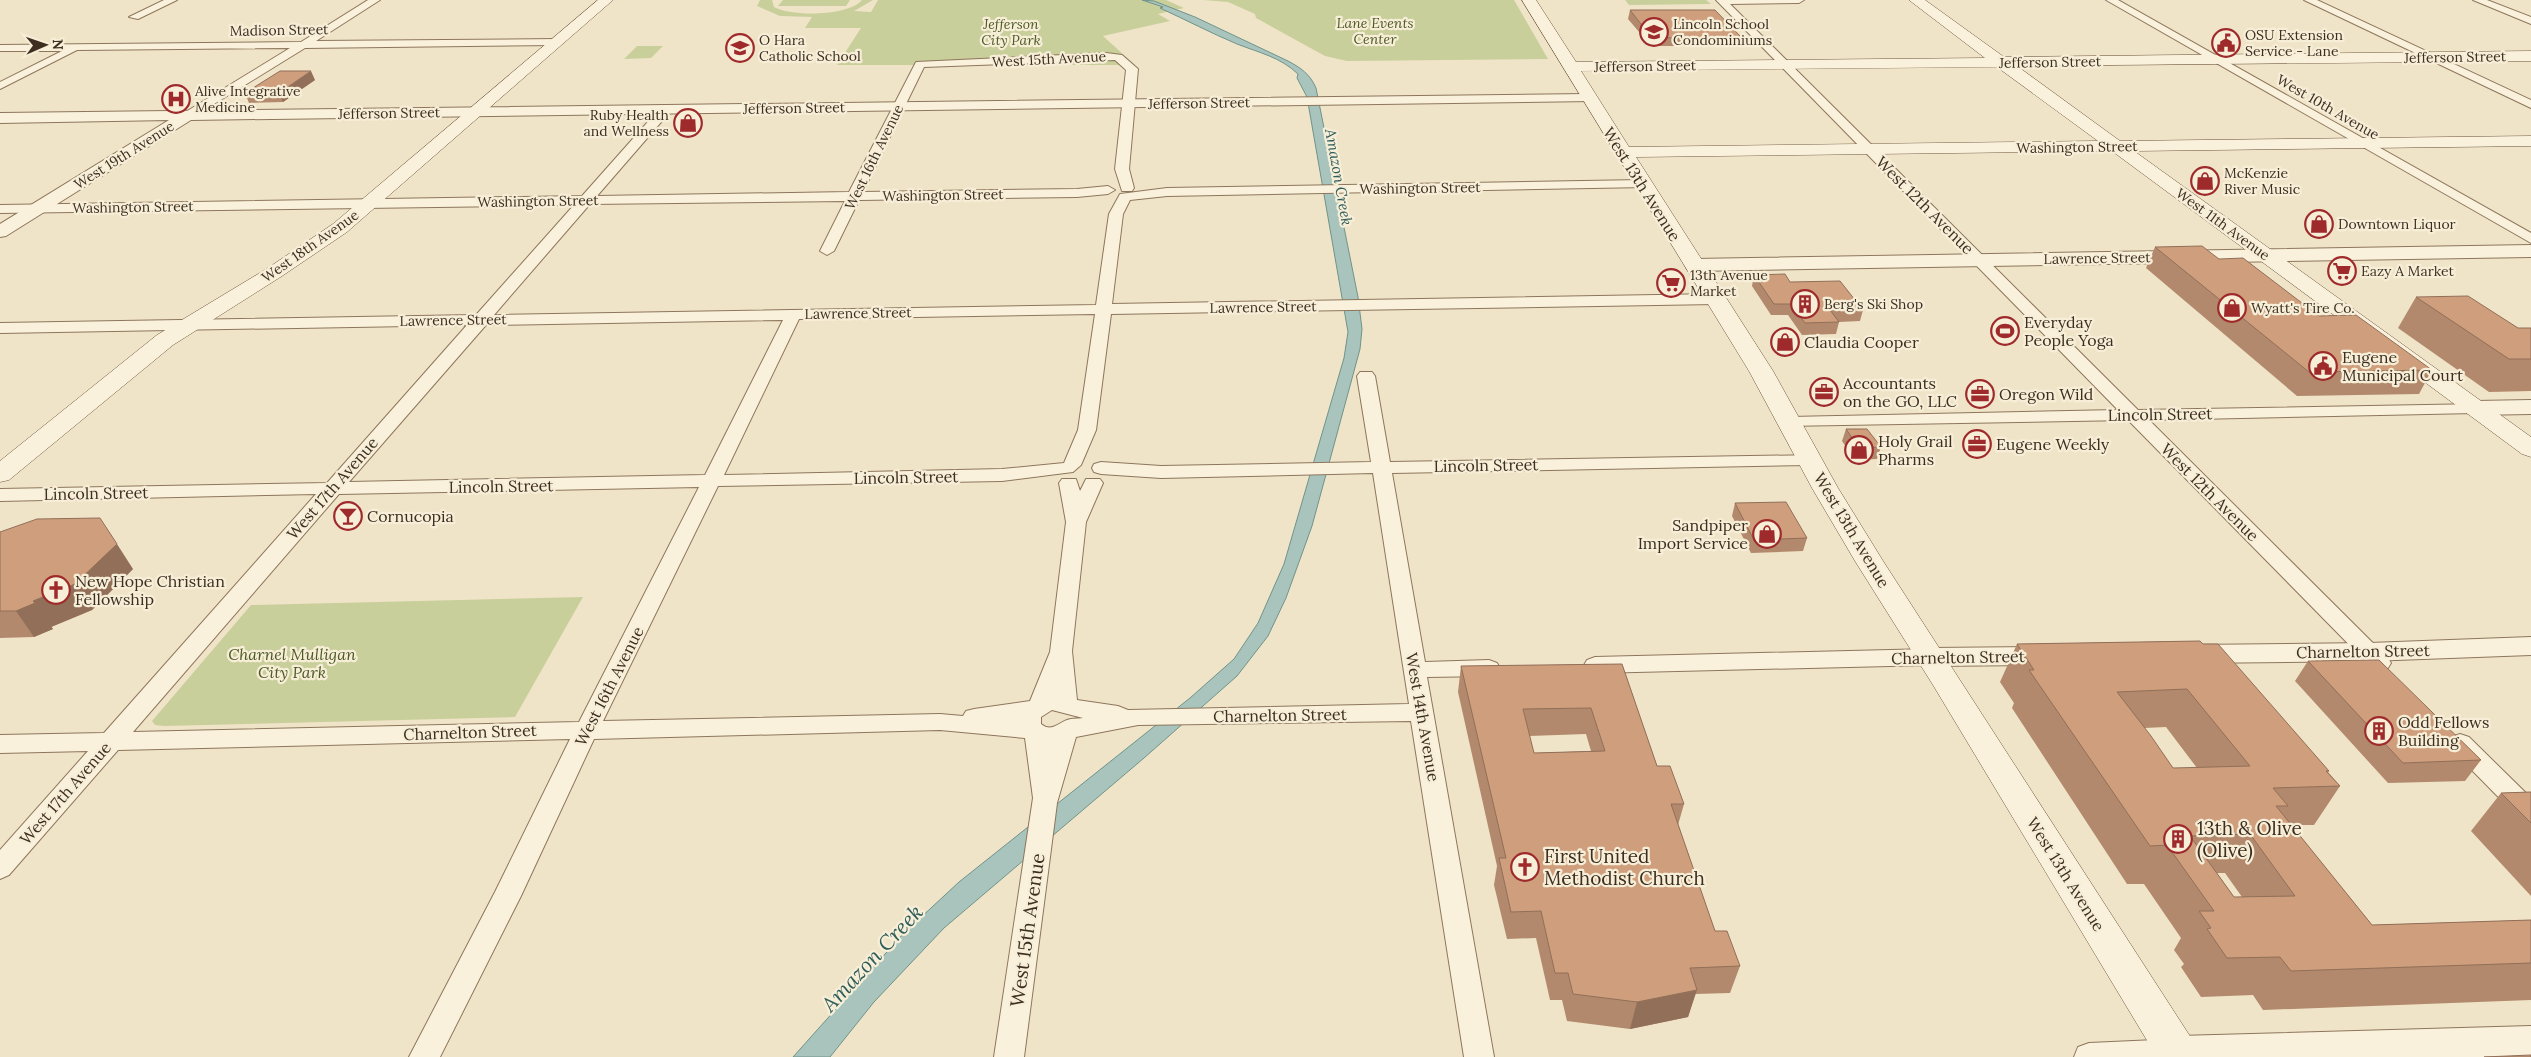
<svg xmlns="http://www.w3.org/2000/svg" width="2531" height="1057" font-family="Lora,serif">
<rect width="100%" height="100%" fill="#f0e4c8"/>
<path fill="#c9cf9b" d="M 760,0 L 772,0 L 774,7 C 792,17 849,16 862,0 L 873,0 L 854,11 L 871,12 L 878,0 L 1166,0 L 1184,8 L 1158,14 L 1170,21 L 1103,36 L 1135,65 L 837,65 L 861,28 L 805,28 L 812,17 L 780,16 L 757,6 Z
M 783,0 L 850,0 L 846,6 L 778,6 Z
M 1203,0 L 1514,0 L 1548,59 L 1347,61 L 1325,56 L 1256,18 L 1255,14 L 1228,2 Z
M 1625,0 L 1706,0 L 1711,4 L 1629,5 Z
M 637,46 L 663,46 L 651,58 L 624,59 Z
M 583,597 L 515,717 L 164,726 L 155,725 L 152,721 L 251,605 Z"/>
<path fill="#a9c4bc" stroke="#6f938a" d="M 1142,0 L 1154,1 L 1195,17 L 1288,61 C 1301,68 1310,74 1316,88 L 1358,297 L 1362,329 L 1360,349 L 1312,526 L 1286,598 L 1268,636 L 1237,676 L 1144,758 L 944,928 L 874,1002 L 830,1057 L 793,1057 L 903,934 L 959,882 L 1190,698 L 1234,659 L 1258,623 L 1284,564 L 1344,358 L 1348,332 L 1307,97 L 1297,78 L 1298,74 C 1280,57 1260,53 1237,44 C 1211,33 1186,20 1160,8 L 1163,7 Z"/>
<g fill="none" stroke-linecap="round" stroke-linejoin="round">
<defs>
<path id="minor" d="M 164,0 L 177,0 L 138,19 L 129,17 Z
M 368,0 L 380,0 L 316,41 L 558,39 L 563,42 L 558,45 L 305,48 L 188,120 L 182,116 L 184,113 L 290,48 L 77,50 L 0,89 L 0,82 L 62,51 L 0,51 L 0,45 L 301,42 Z
M 1716,0 L 1804,0 L 1799,3 L 1730,4 L 2138,410 L 2481,404 L 2484,408 L 2481,412 L 2475,413 L 2149,420 L 2388,658 L 2391,663 L 2388,668 L 2380,671 L 2372,668 L 2128,420 L 1784,426 L 1781,422 L 1784,418 L 1790,417 L 2118,410 Z
M 2106,0 L 2118,0 L 2531,233 L 2531,243 Z
M 2304,0 L 2317,0 L 2531,100 L 2531,108 Z
M 2473,0 L 2487,0 L 2531,17 L 2531,24 Z
M 1106,53 L 1122,55 L 1138,69 L 1129,169 L 1134,188 L 1132,191 L 1122,191 L 1115,169 L 1126,70 L 1115,60 L 924,67 L 863,192 L 1077,189 L 1108,186 L 1115,190 L 1108,194 L 1077,197 L 859,200 L 834,251 L 827,255 L 820,251 L 845,201 L 590,204 L 494,315 L 1096,305 L 1109,214 L 1120,194 L 1167,188 L 1642,180 L 1649,184 L 1647,187 L 1167,196 L 1130,200 L 1123,214 L 1112,304 L 1716,294 L 1724,299 L 1716,304 L 1111,314 L 1096,430 L 1081,465 L 1073,472 L 1002,481 L 718,486 L 603,721 L 940,714 L 963,716 L 966,711 L 974,709 L 1030,701 L 1050,652 L 1066,522 L 1059,483 L 1062,479 L 1076,479 L 1080,491 L 1086,479 L 1100,479 L 1103,483 L 1086,522 L 1072,651 L 1077,700 L 1118,706 L 1128,710 L 1409,704 L 1373,473 L 1161,478 L 1101,474 L 1094,472 L 1092,468 L 1094,464 L 1101,462 L 1161,466 L 1371,462 L 1357,376 L 1360,372 L 1372,372 L 1375,376 L 1390,462 L 1817,455 L 1819,459 L 1817,463 L 1810,465 L 1392,473 L 1425,662 L 1489,660 L 1497,663 L 1500,668 L 1497,673 L 1489,676 L 1427,677 L 1494,1057 L 1464,1057 L 1411,721 L 1138,725 L 1076,737 L 1057,803 L 1024,1057 L 994,1057 L 1033,798 L 1025,738 L 940,730 L 594,739 L 521,896 L 440,1057 L 409,1057 L 495,892 L 570,739 L 118,750 L 9,875 L 0,879 L 0,850 L 88,751 L 0,753 L 0,735 L 104,733 L 316,494 L 0,501 L 0,489 L 327,483 L 467,325 L 0,333 L 0,323 L 476,315 L 574,205 L 0,213 L 0,205 L 582,196 L 661,107 L 665,106 L 671,110 L 669,113 L 597,196 L 849,192 L 916,62 ZM 1095,314 L 1078,430 L 1064,463 L 1002,469 L 724,475 L 799,319 ZM 783,320 L 705,475 L 349,482 L 486,325 ZM 699,487 L 579,722 L 133,732 L 339,494 ZM 1052,710 L 1083,718 C 1078,719 1072,718 1067,720 C 1057,724 1051,732 1041,724 L 1041,717 Z
M 1931,649 L 1939,652 L 1942,657 L 1939,662 L 1931,665 L 1595,673 L 1587,670 L 1584,665 L 1587,660 L 1595,657 Z
M 2460,734 L 2469,737 L 2531,798 L 2531,824 L 2522,821 L 2451,749 L 2448,743 L 2451,737 Z
M 2178,1039 L 2189,1043 L 2193,1053 L 2191,1057 L 2074,1057 L 2078,1047 L 2089,1043 Z"/>
<path id="tertiary" d="M 1588,94 L 1595,98 L 1593,101 L 191,120 L 6,236 L 0,237 L 0,224 L 169,120 L 0,123 L 0,113 Z
M 2531,245 L 2531,257 L 1694,271 L 1687,269 L 1685,265 L 1687,261 L 1694,259 Z
M 2531,400 L 2531,414 L 2475,415 L 2467,413 L 2464,408 L 2467,403 L 2475,401 Z
M 2531,637 L 2531,655 L 2369,661 L 2191,663 L 2181,661 L 2177,654 L 2181,647 L 2191,645 L 2369,643 Z
M 2046,647 L 2056,649 L 2060,656 L 2056,663 L 2046,665 L 1931,666 L 1921,664 L 1917,657 L 1921,650 L 1931,648 Z
M 2531,1026 L 2531,1057 L 2161,1057 L 2159,1053 L 2165,1041 L 2178,1036 Z"/>
<path id="secondary" d="M 598,0 L 613,0 L 347,232 L 282,276 L 173,345 L 9,480 L 0,482 L 0,461 L 157,335 L 268,268 L 333,224 Z
M 1522,0 L 1536,0 L 1576,62 L 1985,58 L 1909,0 L 1925,0 L 2004,57 L 2531,51 L 2531,61 L 2017,66 L 2120,141 L 2531,136 L 2531,146 L 2134,151 L 2531,437 L 2531,457 L 2522,454 L 2112,151 L 1636,157 L 1773,371 L 1838,488 L 1883,561 L 2195,1044 L 2201,1057 L 2157,1057 L 1933,685 L 1855,561 L 1812,488 L 1749,371 ZM 1997,67 L 2098,141 L 1629,147 L 1581,71 Z"/>
</defs>
<use href="#minor" stroke="#8d765c" stroke-width="2"/>
<use href="#tertiary" stroke="#8d765c" stroke-width="2"/>
<use href="#secondary" stroke="#6f573f" stroke-width="1"/>
<use href="#minor" fill="#faf1dc" fill-rule="evenodd"/>
<use href="#tertiary" fill="#faf1dc" fill-rule="evenodd"/>
<use href="#secondary" fill="#faf1dc" fill-rule="evenodd"/>
</g>
<path fill="#b2896c" fill-rule="evenodd" d="M 1630,10 L 1741,37 L 1739,46 L 1651,46 L 1628,19 Z
M 315,80 L 283,102 L 249,103 L 245,93 Z
M 2155,247 L 2219,259 L 2319,316 L 2432,370 L 2419,394 L 2297,396 L 2146,268 Z
M 1754,275 L 1790,282 L 1863,310 L 1860,321 L 1839,322 L 1836,334 L 1802,335 L 1788,315 L 1771,315 L 1752,286 Z
M 2416,297 L 2518,328 L 2531,328 L 2531,391 L 2489,392 L 2398,328 Z
M 1846,429 L 1881,447 L 1877,459 L 1855,460 L 1842,441 Z
M 1735,503 L 1807,538 L 1803,551 L 1751,553 L 1732,516 Z
M 0,532 L 133,569 L 92,610 L 51,627 L 53,629 L 34,637 L 0,638 Z
M 2200,641 L 2329,771 L 2328,772 L 2340,786 L 2314,825 L 2291,825 L 2372,925 L 2531,920 L 2531,1000 L 2263,1010 L 2253,995 L 2201,997 L 2181,967 L 2184,964 L 2174,950 L 2181,938 L 2144,884 L 2127,884 L 2012,708 L 2014,703 L 2000,682 L 2017,644 ZM 2166,727 L 2197,768 L 2173,768 L 2144,728 ZM 2217,873 L 2225,873 L 2242,897 L 2234,897 Z
M 2308,661 L 2481,760 L 2465,781 L 2388,783 L 2295,681 Z
M 1622,664 L 1657,766 L 1684,804 L 1678,825 L 1715,931 L 1740,966 L 1730,993 L 1695,994 L 1688,1017 L 1630,1029 L 1567,1021 L 1562,1000 L 1550,1000 L 1536,938 L 1507,939 L 1494,885 L 1497,866 L 1458,692 L 1461,666 ZM 1586,734 L 1591,751 L 1534,753 L 1529,736 Z
M 2531,792 L 2531,896 L 2471,831 L 2501,793 Z"/>
<path fill="#916f58" d="M 311,71 L 315,80 L 283,102 L 279,93 Z
M 117,544 L 133,569 L 92,610 L 51,627 L 33,601 Z
M 35,603 L 53,629 L 34,637 L 16,611 Z
M 1697,990 L 1688,1017 L 1630,1029 L 1637,1002 Z"/>
<path fill="#cf9f7d" stroke="#916f58" fill-rule="evenodd" d="M 1630,10 L 1715,10 L 1741,37 L 1652,38 Z
M 280,71 L 311,71 L 279,93 L 245,93 Z
M 2202,246 L 2219,259 L 2243,258 L 2319,316 L 2356,315 L 2432,370 L 2309,372 L 2155,247 Z
M 1785,274 L 1790,282 L 1840,281 L 1863,310 L 1830,310 L 1839,322 L 1805,323 L 1791,304 L 1774,304 L 1754,275 Z
M 2468,296 L 2518,328 L 2531,328 L 2531,359 L 2509,359 L 2416,297 Z
M 1846,429 L 1867,429 L 1881,447 L 1859,448 Z
M 1786,502 L 1807,538 L 1754,540 L 1735,503 Z
M 100,518 L 117,544 L 75,584 L 33,601 L 35,603 L 16,611 L 0,611 L 0,532 L 37,519 Z
M 2200,641 L 2203,644 L 2218,644 L 2329,771 L 2326,771 L 2340,786 L 2273,788 L 2288,806 L 2276,806 L 2372,925 L 2531,920 L 2531,963 L 2291,971 L 2280,957 L 2227,958 L 2207,929 L 2211,928 L 2199,911 L 2214,911 L 2167,845 L 2150,846 L 2029,670 L 2034,670 L 2017,644 ZM 2187,689 L 2250,766 L 2173,768 L 2151,736 L 2117,692 ZM 2250,834 L 2295,896 L 2234,897 L 2190,836 Z
M 2379,660 L 2481,760 L 2403,763 L 2308,661 Z
M 1622,664 L 1657,766 L 1670,766 L 1684,804 L 1671,804 L 1715,931 L 1727,931 L 1740,966 L 1690,968 L 1697,990 L 1637,1002 L 1573,994 L 1568,973 L 1555,973 L 1541,911 L 1511,912 L 1499,858 L 1506,858 L 1461,666 ZM 1591,708 L 1605,751 L 1534,753 L 1523,709 Z
M 2531,792 L 2531,823 L 2501,793 Z
M 2531,1055 L 2531,1057 L 2484,1057 Z"/>
<defs>
<symbol id="school-ring" viewBox="-11 -11 22 22"><circle r="9.5" fill="#f7eed8" stroke="#9e2a2b" stroke-width="1.5"/><path d="M0-5L7-2L0 1L-7-2ZM-4 1L0 2.5L4 1V4Q0 6-4 4Z" fill="#9e2a2b"/></symbol>
<symbol id="civic-ring" viewBox="-11 -11 22 22"><circle r="9.5" fill="#f7eed8" stroke="#9e2a2b" stroke-width="1.5"/><path d="M-.6-6.5H3V-4.5H.6V-3L4-1V1h2V6H-6V1h2V-1L-.6-3ZM-1.2 2.5V6h2.4V2.5Z" fill="#9e2a2b"/></symbol>
<symbol id="hospital-ring" viewBox="-11 -11 22 22"><circle r="9.5" fill="#f7eed8" stroke="#9e2a2b" stroke-width="1.5"/><path d="M-5-5h3v3.5h4V-5h3V5h-3V1.5h-4V5h-3Z" fill="#9e2a2b"/></symbol>
<symbol id="shop-ring" viewBox="-11 -11 22 22"><circle r="9.5" fill="#f7eed8" stroke="#9e2a2b" stroke-width="1.5"/><path d="M-5-2.5h2.3a2.7 3.5 0 0 1 5.4 0H5L5.5 6h-11ZM-1.5-2.5h3a1.5 2.3 0 0 0-3 0Z" fill="#9e2a2b"/></symbol>
<symbol id="supermarket-ring" viewBox="-11 -11 22 22"><circle r="9.5" fill="#f7eed8" stroke="#9e2a2b" stroke-width="1.5"/><path d="M-6-5.5h2.5l.6 2H6L4.5 2H-2.5L-4.4-4H-6ZM-1.5 3.2a1.3 1.3 0 1 0 .1 0ZM3 3.2a1.3 1.3 0 1 0 .1 0Z" fill="#9e2a2b"/></symbol>
<symbol id="building-ring" viewBox="-11 -11 22 22"><circle r="9.5" fill="#f7eed8" stroke="#9e2a2b" stroke-width="1.5"/><path d="M-4-6H4V6H1V3H-1V6H-4ZM-2.5-4.3h1.7v1.8h-1.7ZM.8-4.3h1.7v1.8H.8ZM-2.5-1h1.7V.8h-1.7ZM.8-1h1.7V.8H.8Z" fill="#9e2a2b"/></symbol>
<symbol id="stadium-ring" viewBox="-11 -11 22 22"><circle r="9.5" fill="#f7eed8" stroke="#9e2a2b" stroke-width="1.5"/><path d="M0-5a6.5 5 0 1 0 0 10a6.5 5 0 1 0 0-10ZM-3.5-1.8h7v3.6h-7Z" fill="#9e2a2b"/></symbol>
<symbol id="office-ring" viewBox="-11 -11 22 22"><circle r="9.5" fill="#f7eed8" stroke="#9e2a2b" stroke-width="1.5"/><path d="M-6-3h4V-5.5h4V-3h4V5H-6ZM-1-4.5V-3h2v-1.5ZM-6 0V1H6V0Z" fill="#9e2a2b"/></symbol>
<symbol id="bar-ring" viewBox="-11 -11 22 22"><circle r="9.5" fill="#f7eed8" stroke="#9e2a2b" stroke-width="1.5"/><path d="M-6-5H6L.8 .8V4.5H3.5V6h-7V4.5H-.8V.8Z" fill="#9e2a2b"/></symbol>
<symbol id="church-ring" viewBox="-11 -11 22 22"><circle r="9.5" fill="#f7eed8" stroke="#9e2a2b" stroke-width="1.5"/><path d="M-1.2-6h2.4v3.5h3.3v2.4h-3.3V6h-2.4V-.1h-3.3v-2.4h3.3Z" fill="#9e2a2b"/></symbol>
</defs>
<g fill-rule="evenodd">
<use href="#school-ring" x="1638" y="16" width="32" height="32"/>
<use href="#civic-ring" x="2210" y="27" width="32" height="32"/>
<use href="#school-ring" x="724" y="32" width="32" height="32"/>
<use href="#hospital-ring" x="160" y="83" width="32" height="32"/>
<use href="#shop-ring" x="672" y="107" width="32" height="32"/>
<use href="#shop-ring" x="2189" y="165" width="32" height="32"/>
<use href="#shop-ring" x="2303" y="208" width="32" height="32"/>
<use href="#supermarket-ring" x="2326" y="255" width="32" height="32"/>
<use href="#supermarket-ring" x="1655" y="267" width="32" height="32"/>
<use href="#building-ring" x="1789" y="288" width="32" height="32"/>
<use href="#shop-ring" x="2216" y="292" width="32" height="32"/>
<use href="#stadium-ring" x="1989" y="315" width="32" height="32"/>
<use href="#shop-ring" x="1769" y="326" width="32" height="32"/>
<use href="#civic-ring" x="2307" y="350" width="32" height="32"/>
<use href="#office-ring" x="1808" y="376" width="32" height="32"/>
<use href="#office-ring" x="1964" y="378" width="32" height="32"/>
<use href="#office-ring" x="1961" y="428" width="32" height="32"/>
<use href="#shop-ring" x="1843" y="434" width="32" height="32"/>
<use href="#bar-ring" x="332" y="500" width="32" height="32"/>
<use href="#shop-ring" x="1751" y="518" width="32" height="32"/>
<use href="#church-ring" x="40" y="574" width="32" height="32"/>
<use href="#building-ring" x="2363" y="715" width="32" height="32"/>
<use href="#building-ring" x="2162" y="823" width="32" height="32"/>
<use href="#church-ring" x="1509" y="851" width="32" height="32"/>
</g>
<g text-anchor="middle" dominant-baseline="central" stroke-width="4.5" stroke-linejoin="round" paint-order="stroke">
<g font-size="14" font-style="italic" fill="#4d5a26" stroke="#f7eed8">
<text x="1375" y="23">Lane Events<tspan x="1375" dy="16">Center</tspan></text>
<text x="1011" y="24">Jefferson<tspan x="1011" dy="16">City Park</tspan></text>
</g>
<g font-size="14" fill="#3d2e20" stroke="#f7eed8" text-anchor="start">
<text x="1673" y="24">Lincoln School<tspan x="1673" dy="16">Condominiums</tspan></text>
<text x="2245" y="35">OSU Extension<tspan x="2245" dy="16">Service - Lane</tspan></text>
<text x="759" y="40">O Hara<tspan x="759" dy="16">Catholic School</tspan></text>
<text x="195" y="91">Alive Integrative<tspan x="195" dy="16">Medicine</tspan></text>
<text x="669" y="115" text-anchor="end">Ruby Health<tspan x="669" dy="16">and Wellness</tspan></text>
<text x="2224" y="173">McKenzie<tspan x="2224" dy="16">River Music</tspan></text>
<text x="2338" y="224">Downtown Liquor</text>
<text x="2361" y="271">Eazy A Market</text>
<text x="1690" y="275">13th Avenue<tspan x="1690" dy="16">Market</tspan></text>
<text x="1824" y="304">Berg's Ski Shop</text>
<text x="2251" y="308">Wyatt's Tire Co.</text>
</g>
<g font-size="14" fill="#3d2e20" stroke="#f7eed8">
<text transform="translate(279 30) rotate(-1)">Madison Street</text>
<text transform="translate(2455 57) rotate(-1)">Jefferson Street</text>
<text transform="translate(1049 59) rotate(-3)">West 15th Avenue</text>
<text transform="translate(2050 62) rotate(-1)">Jefferson Street</text>
<text transform="translate(1645 66) rotate(-1)">Jefferson Street</text>
<text transform="translate(1199 103) rotate(-1)">Jefferson Street</text>
<text transform="translate(2328 107) rotate(30)">West 10th Avenue</text>
<text transform="translate(794 108) rotate(-1)">Jefferson Street</text>
<text transform="translate(389 113) rotate(-1)">Jefferson Street</text>
<text transform="translate(2077 147) rotate(-1)">Washington Street</text>
<text transform="translate(124 155) rotate(-32)">West 19th Avenue</text>
<text transform="translate(874 157) rotate(-64)">West 16th Avenue</text>
<text transform="translate(1420 188) rotate(-1)">Washington Street</text>
<text transform="translate(943 195) rotate(-1)">Washington Street</text>
<text transform="translate(538 201) rotate(-1)">Washington Street</text>
<text transform="translate(133 207) rotate(-1)">Washington Street</text>
<text transform="translate(2223 224) rotate(36)">West 11th Avenue</text>
<text transform="translate(310 246) rotate(-35)">West 18th Avenue</text>
<text transform="translate(2097 258) rotate(-1)">Lawrence Street</text>
<text transform="translate(1263 307) rotate(-1)">Lawrence Street</text>
<text transform="translate(858 313) rotate(-1)">Lawrence Street</text>
<text transform="translate(453 320) rotate(-1)">Lawrence Street</text>
</g>
<g font-size="15" font-style="italic" fill="#2f5d5a" stroke="#f7eed8">
<text transform="translate(1339 177) rotate(80)">Amazon Creek</text>
</g>
<g font-size="16" fill="#3d2e20" stroke="#f7eed8">
<text transform="translate(1642 184) rotate(58)">West 13th Avenue</text>
<text transform="translate(1925 205) rotate(45)">West 12th Avenue</text>
<text transform="translate(2160 414) rotate(-1)">Lincoln Street</text>
<text transform="translate(1486 465) rotate(-1)">Lincoln Street</text>
<text transform="translate(906 477) rotate(-1)">Lincoln Street</text>
<text transform="translate(501 486) rotate(-1)">Lincoln Street</text>
<text transform="translate(332 488) rotate(-49)">West 17th Avenue</text>
<text transform="translate(2210 492) rotate(45)">West 12th Avenue</text>
<text transform="translate(96 493) rotate(-1)">Lincoln Street</text>
<text transform="translate(1852 530) rotate(59)">West 13th Avenue</text>
<text transform="translate(2363 651) rotate(-1)">Charnelton Street</text>
<text transform="translate(1958 657) rotate(-1)">Charnelton Street</text>
<text transform="translate(609 686) rotate(-63)">West 16th Avenue</text>
<text transform="translate(1280 715) rotate(-1)">Charnelton Street</text>
<text transform="translate(1423 717) rotate(80)">West 14th Avenue</text>
<text transform="translate(470 732) rotate(-2)">Charnelton Street</text>
<text transform="translate(65 793) rotate(-49)">West 17th Avenue</text>
<text transform="translate(2066 874) rotate(58)">West 13th Avenue</text>
</g>
<g font-size="16" fill="#3d2e20" stroke="#f7eed8" text-anchor="start">
<text x="2024" y="322">Everyday<tspan x="2024" dy="18">People Yoga</tspan></text>
<text x="1804" y="342">Claudia Cooper</text>
<text x="2342" y="357">Eugene<tspan x="2342" dy="18">Municipal Court</tspan></text>
<text x="1843" y="383">Accountants<tspan x="1843" dy="18">on the GO, LLC</tspan></text>
<text x="1999" y="394">Oregon Wild</text>
<text x="1878" y="441">Holy Grail<tspan x="1878" dy="18">Pharms</tspan></text>
<text x="1996" y="444">Eugene Weekly</text>
<text x="367" y="516">Cornucopia</text>
<text x="1748" y="525" text-anchor="end">Sandpiper<tspan x="1748" dy="18">Import Service</tspan></text>
<text x="75" y="581">New Hope Christian<tspan x="75" dy="18">Fellowship</tspan></text>
<text x="2398" y="722">Odd Fellows<tspan x="2398" dy="18">Building</tspan></text>
</g>
<g font-size="16" font-style="italic" fill="#4d5a26" stroke="#f7eed8">
<text x="292" y="654">Charnel Mulligan<tspan x="292" dy="18">City Park</tspan></text>
</g>
<g font-size="19" fill="#3d2e20" stroke="#f7eed8" text-anchor="start">
<text x="2197" y="828">13th &amp; Olive<tspan x="2197" dy="22">(Olive)</tspan></text>
<text x="1544" y="856">First United<tspan x="1544" dy="22">Methodist Church</tspan></text>
</g>
<g font-size="19" fill="#3d2e20" stroke="#f7eed8">
<text transform="translate(1027 930) rotate(-82)">West 15th Avenue</text>
</g>
<g font-size="21" font-style="italic" fill="#2f5d5a" stroke="#f7eed8">
<text transform="translate(872 958) rotate(-47)">Amazon Creek</text>
</g>
</g>
<g transform="translate(45 45) rotate(88)" stroke="#f7eed8" stroke-width="4" paint-order="stroke">
<path d="M0-4L9 19L0 12L-9 19Z" fill="#3d2e20"/>
<text y="-8" font-size="14" font-weight="bold" text-anchor="middle" fill="#3d2e20">N</text>
</g>
</svg>
